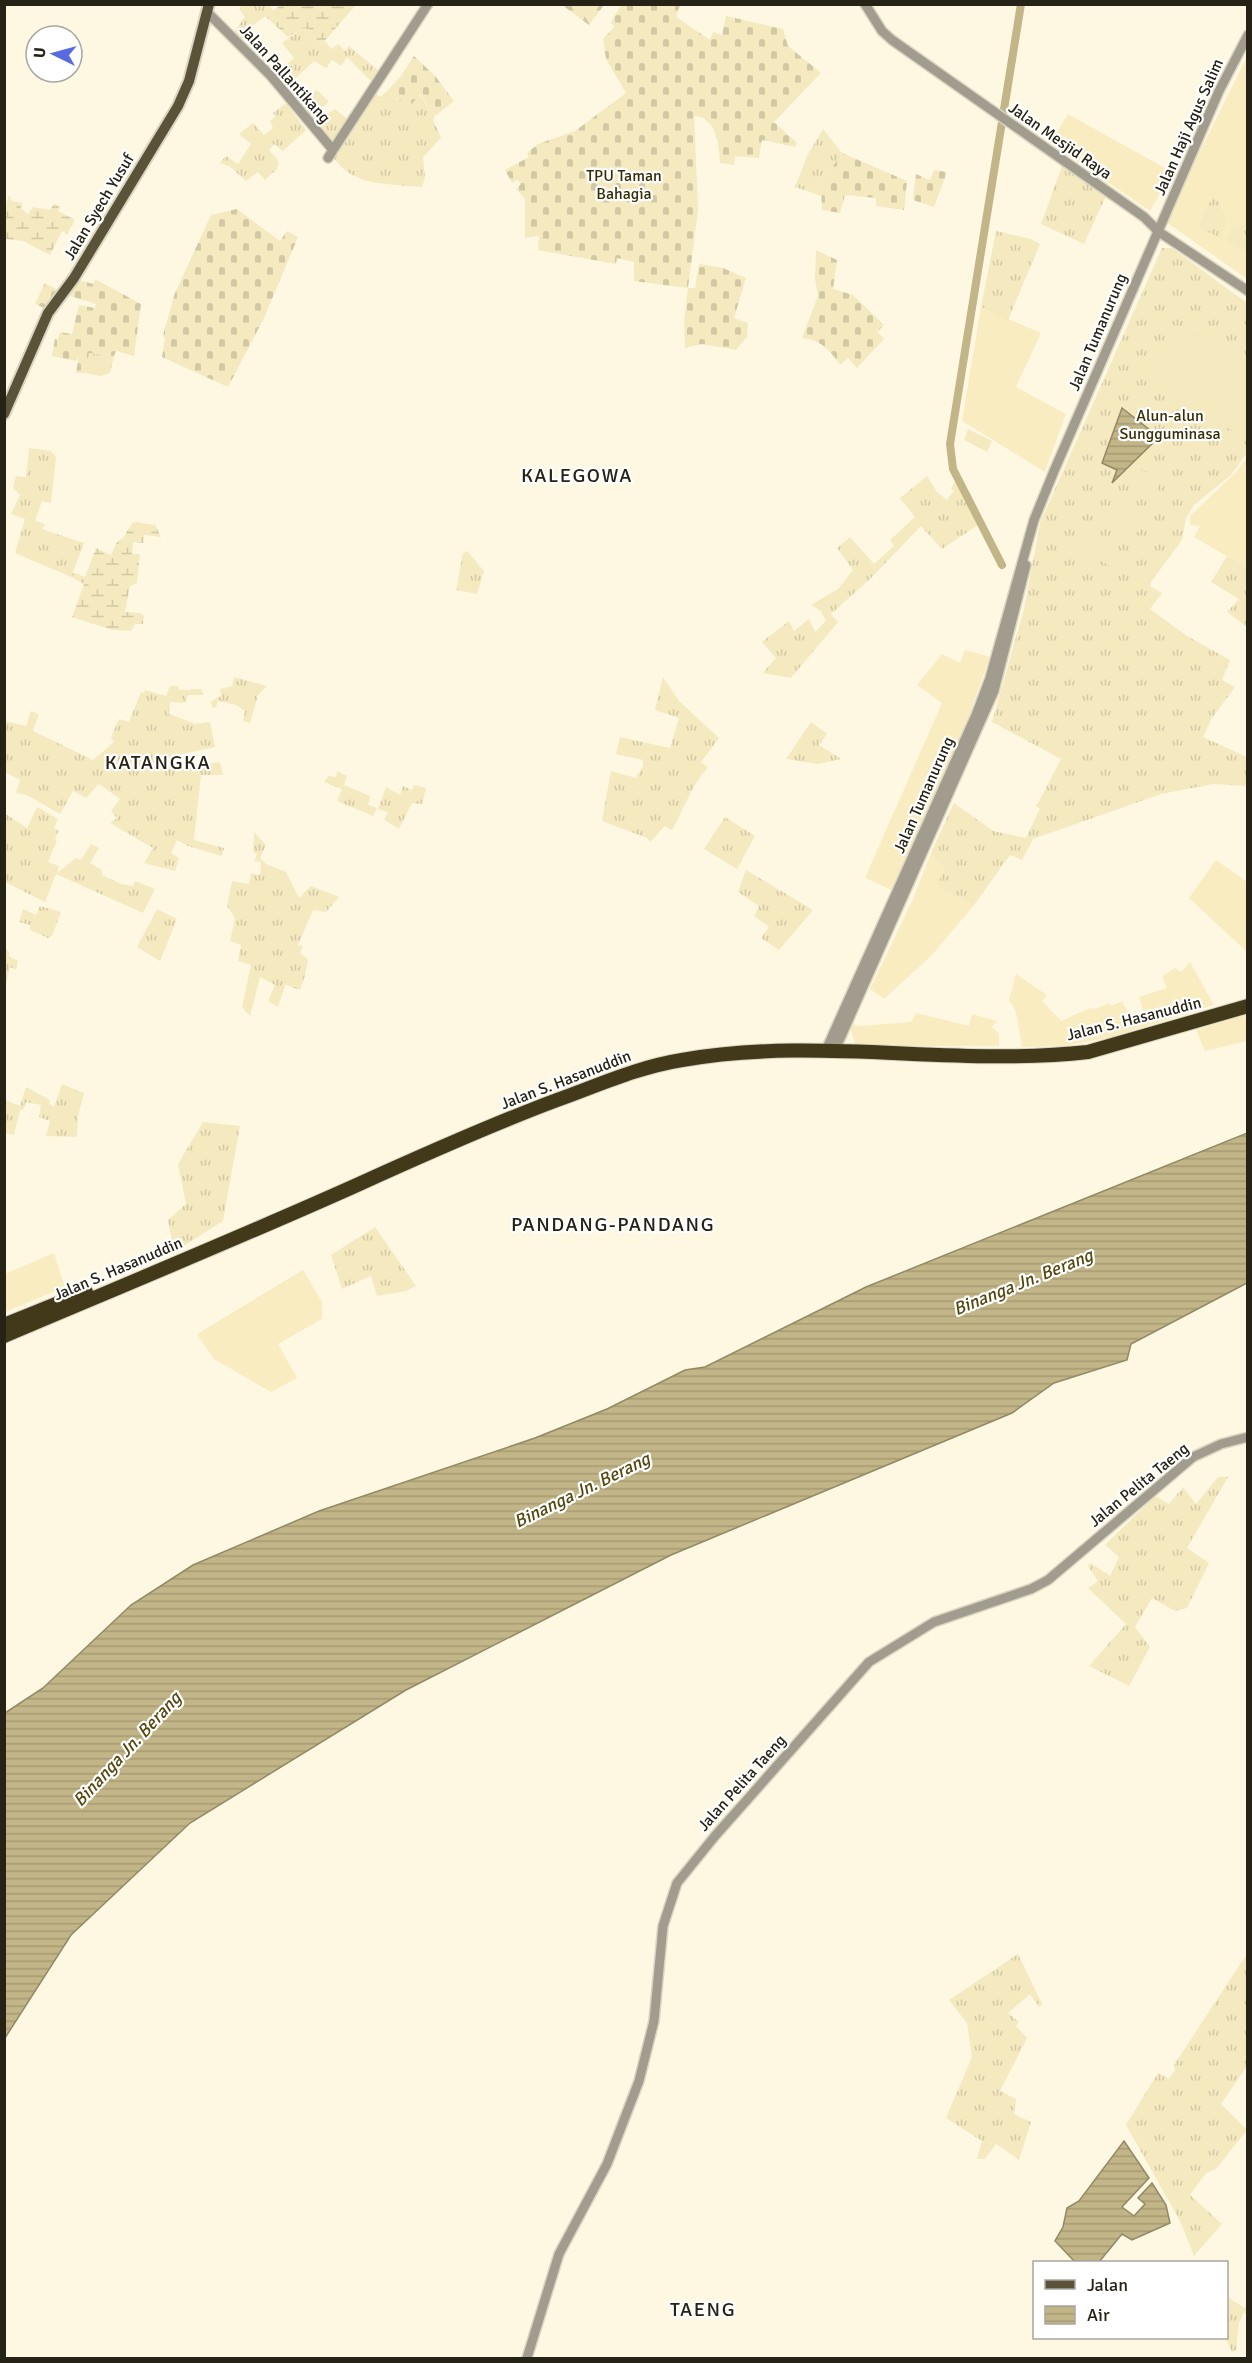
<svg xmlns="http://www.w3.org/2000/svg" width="1252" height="2363" font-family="Signika,sans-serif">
<defs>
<pattern id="grass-tufts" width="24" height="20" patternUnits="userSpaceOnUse" patternTransform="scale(1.5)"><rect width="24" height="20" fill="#f5e9c0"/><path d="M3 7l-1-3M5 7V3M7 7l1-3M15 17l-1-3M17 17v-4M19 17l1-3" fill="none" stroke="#d2c8a4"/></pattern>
<pattern id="forest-firs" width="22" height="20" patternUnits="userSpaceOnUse" patternTransform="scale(1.5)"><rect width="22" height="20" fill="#f5e9c0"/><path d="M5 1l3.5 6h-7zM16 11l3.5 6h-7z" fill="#d2c8a4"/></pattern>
<pattern id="wetland-marsh" width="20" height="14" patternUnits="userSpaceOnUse" patternTransform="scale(1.5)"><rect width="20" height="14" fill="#f5e9c0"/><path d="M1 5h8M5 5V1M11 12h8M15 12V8" fill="none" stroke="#d2c8a4"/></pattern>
<pattern id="cemetery-stones" width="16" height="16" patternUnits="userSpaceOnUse" patternTransform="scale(1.5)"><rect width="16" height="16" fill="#f5e9c0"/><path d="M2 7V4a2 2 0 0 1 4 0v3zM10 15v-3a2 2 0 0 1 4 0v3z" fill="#d2c8a4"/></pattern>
<pattern id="water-rules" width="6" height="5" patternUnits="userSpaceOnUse" patternTransform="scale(1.5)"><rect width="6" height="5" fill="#c2b587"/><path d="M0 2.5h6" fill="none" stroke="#a79b74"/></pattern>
</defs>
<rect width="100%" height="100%" fill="#fef8e3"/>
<path fill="#f9ecc1" d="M 1247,57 L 1247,279 L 1165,221 Z
M 1068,114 L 1172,172 L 1150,211 L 1050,143 Z
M 981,307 L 1041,333 L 1016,387 L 1066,414 L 1045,472 L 962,421 Z
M 1247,457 L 1248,457 L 1247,568 L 1194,537 L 1200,526 L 1190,525 L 1190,516 L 1236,472 Z
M 965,650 L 990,657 L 967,721 L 894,891 L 865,878 L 942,703 L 917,685 L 942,654 L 960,663 Z
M 931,853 L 944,869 L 938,883 L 940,889 L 974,905 L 932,955 L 884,999 L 870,989 L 913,899 Z
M 1216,860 L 1247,882 L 1247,952 L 1189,898 Z
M 1190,962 L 1214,1005 L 1112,1037 L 1065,1046 L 1022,1047 L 1016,1012 L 1009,1000 L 1016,974 L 1047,995 L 1042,1001 L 1061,1021 L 1090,1008 L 1096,1009 L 1109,1003 L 1111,1006 L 1122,1001 L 1135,1024 L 1146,1019 L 1139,997 L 1167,988 L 1162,976 L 1175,968 L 1181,972 Z
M 916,1013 L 969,1026 L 972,1014 L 997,1021 L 992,1027 L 999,1034 L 999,1046 L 856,1046 L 849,1024 L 860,1026 L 911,1022 Z
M 1247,1014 L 1247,1041 L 1205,1051 L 1196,1030 Z
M 54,1253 L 65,1287 L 5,1312 L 5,1274 Z
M 303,1270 L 322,1302 L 322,1319 L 278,1344 L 297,1378 L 271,1392 L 214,1359 L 197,1334 Z"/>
<path fill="url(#grass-tufts)" d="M 242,5 L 269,5 L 273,10 L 248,29 L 242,41 L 234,32 L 245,17 L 239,9 Z
M 303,28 L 308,29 L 321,45 L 325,41 L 331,49 L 338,44 L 345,51 L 349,46 L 379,71 L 371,81 L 347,57 L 341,66 L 332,60 L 326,68 L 314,61 L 286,87 L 275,75 L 294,58 L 282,43 Z
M 317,90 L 329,102 L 309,116 L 298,102 Z
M 373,91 L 380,97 L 387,91 L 396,100 L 419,94 L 435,116 L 433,120 L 441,138 L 423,157 L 425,177 L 422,187 C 360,182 341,185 315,122 L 335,109 L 354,124 Z
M 286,103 L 306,130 L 283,151 L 274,144 L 269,150 L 279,162 L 277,169 L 265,180 L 258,172 L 246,181 L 229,166 L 220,163 L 226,156 L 238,164 L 251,144 L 239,134 L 253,123 L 264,135 L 273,128 L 270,121 L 276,116 L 273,113 Z
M 823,129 L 842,153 L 821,184 L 822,196 L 795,187 L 807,156 Z
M 1062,166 L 1106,196 L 1084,244 L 1041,224 Z
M 1212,197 L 1219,202 L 1227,221 L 1221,238 L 1198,227 Z
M 1247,224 L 1247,251 L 1225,240 L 1234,225 Z
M 996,231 L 1031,239 L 1040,244 L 1008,320 L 981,307 Z
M 1162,248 L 1172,248 L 1247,303 L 1247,453 L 1231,475 L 1194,505 L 1186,518 L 1182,540 L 1151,582 L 1150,586 L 1162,593 L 1150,609 L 1187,636 L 1230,660 L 1222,680 L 1235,687 L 1212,718 L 1203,737 L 1247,757 L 1247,786 L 1213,784 L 1161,794 L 1033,839 L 1022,860 L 1010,855 L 974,905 L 940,889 L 938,883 L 944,869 L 931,853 L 954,803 L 993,831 L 1026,838 L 1040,808 L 1036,807 L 1061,759 L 992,722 L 1024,609 L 1040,523 Z
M 89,353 L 114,356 L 110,373 L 101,376 L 85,373 Z
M 29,448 L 51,451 L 56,457 L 51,503 L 42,501 L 35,521 L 45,524 L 42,529 L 84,543 L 71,577 L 15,553 L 25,519 L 11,514 L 20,495 L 13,488 L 16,476 L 26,477 Z
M 927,476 L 937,492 L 947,500 L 954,491 L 951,488 L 955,482 L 978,525 L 942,549 L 921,526 L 870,579 L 831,614 L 838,622 L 791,678 L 763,673 L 776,658 L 762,642 L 789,621 L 794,631 L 809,619 L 815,632 L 826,621 L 821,611 L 811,605 L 838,589 L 853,570 L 837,548 L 850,537 L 874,564 L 894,546 L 890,540 L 915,517 L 900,498 Z
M 467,551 L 484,571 L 477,594 L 456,590 L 463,553 Z
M 1227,556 L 1247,568 L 1247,627 L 1227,612 L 1239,599 L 1211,582 Z
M 234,677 L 267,686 L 258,695 L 250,723 L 243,721 L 245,711 L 236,705 L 218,701 L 216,707 L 212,708 L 211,701 L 221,696 L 220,689 L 232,686 Z
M 663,677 L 679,701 L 719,738 L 701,762 L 708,767 C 692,785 684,808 672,830 L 665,826 L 650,842 L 647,838 L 602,821 L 611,771 L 636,778 L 643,766 L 643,760 L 616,754 L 620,737 L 670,748 L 679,718 L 655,710 Z
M 170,686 L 178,686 L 179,690 L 201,689 L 204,695 L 187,695 L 186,703 L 170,702 L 169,714 L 195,724 L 210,722 L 215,747 L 182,754 L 181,762 L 186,761 L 188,767 L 220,762 L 223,775 L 201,775 L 194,840 L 224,848 L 222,856 L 188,846 L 177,840 L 171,853 L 179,858 L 175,871 L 144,863 L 153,848 L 110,823 L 117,818 L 111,811 L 120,799 L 99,784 L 86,798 L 73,791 L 60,814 L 27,795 L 16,793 L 20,780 L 5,772 L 5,721 L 26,726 L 31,711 L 39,714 L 33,731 L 93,760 L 114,742 L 111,737 L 119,719 L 129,722 L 141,692 L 144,693 L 145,690 L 166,696 Z
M 811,722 L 827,734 L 819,745 L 841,759 L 818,764 L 786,759 Z
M 337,771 L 347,776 L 344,785 L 370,796 L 368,805 L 377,808 L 373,816 L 337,801 L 342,789 L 324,782 L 328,776 L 336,777 Z
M 414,785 L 426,788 L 422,804 L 412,803 L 399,829 L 384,820 L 388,812 L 378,809 L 386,787 L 400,795 L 403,786 L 412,790 Z
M 37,807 L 58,819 L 54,828 L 59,830 L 55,839 L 57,840 L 48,862 L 59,866 L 57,873 L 76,858 L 81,860 L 91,844 L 99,848 L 90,863 L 102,870 L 102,875 L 121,884 L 133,886 L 135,881 L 155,889 L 143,913 L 56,874 L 45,902 L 5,882 L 6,814 L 27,828 Z
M 725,817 L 755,836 L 737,869 L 704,849 Z
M 254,832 L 266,845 L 260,858 L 266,864 L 286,872 L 299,898 L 311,886 L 339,897 L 326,912 L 313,910 L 298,945 L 303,946 L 300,953 L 308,960 L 305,975 L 290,971 L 278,1007 L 268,1001 L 275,985 L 260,977 L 250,1016 L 242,1007 L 251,965 L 238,961 L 241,945 L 230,941 L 235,918 L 227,906 L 232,881 L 249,884 L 251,873 L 260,875 L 261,862 L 254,861 L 257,854 L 253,852 Z
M 746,870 L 813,910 L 779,950 L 761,938 L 769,927 L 754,916 L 759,906 L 738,892 Z
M 40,906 L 61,912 L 52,936 L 48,938 L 30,930 L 30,925 L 19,922 L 23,909 L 36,915 Z
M 157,909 L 177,919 L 160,961 L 137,947 Z
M 5,948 L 9,952 L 9,956 L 18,961 L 16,970 L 10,967 L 5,990 Z
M 62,1084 L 84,1093 L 78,1116 L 77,1137 L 46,1136 L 50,1121 L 39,1117 L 41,1105 L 26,1102 L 23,1110 L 20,1110 L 14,1135 L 5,1133 L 5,1100 L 20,1106 L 26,1087 L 50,1100 L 49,1104 L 54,1107 Z
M 203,1122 L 240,1126 L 223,1221 L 174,1252 L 168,1220 L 186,1204 L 178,1164 Z
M 375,1227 L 416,1286 L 406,1291 L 377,1296 L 371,1276 L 342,1289 L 331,1255 Z
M 1218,1477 L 1228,1477 L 1187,1548 L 1209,1563 L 1187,1608 L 1175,1611 L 1152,1598 L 1135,1627 L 1150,1647 L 1129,1686 L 1089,1666 L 1126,1624 L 1088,1588 L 1098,1581 L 1088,1566 L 1091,1563 L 1110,1576 L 1119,1557 L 1105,1545 L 1155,1496 L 1169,1504 L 1183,1487 L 1196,1504 Z
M 1018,1954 L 1042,2004 L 1039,2007 L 1030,1994 L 1008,2013 L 1019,2022 L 1016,2026 L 1027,2038 L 1000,2091 L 1016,2099 L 1014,2114 L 1031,2122 L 1019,2160 L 996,2144 L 985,2159 L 977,2159 L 982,2141 L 946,2118 L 972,2057 L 967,2023 L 949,2000 Z
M 1245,1957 L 1248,1960 L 1247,2066 L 1221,2104 L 1247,2130 L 1216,2169 L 1206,2173 L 1190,2195 L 1222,2224 L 1194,2256 L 1180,2221 L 1126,2125 L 1158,2073 L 1169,2079 L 1175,2070 L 1174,2065 Z
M 1227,2297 L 1245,2308 L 1247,2303 L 1247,2315 L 1244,2312 L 1239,2323 L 1236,2350 L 1232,2352 L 1226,2338 Z"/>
<path fill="url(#forest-firs)" d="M 562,5 L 604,5 L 589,25 Z"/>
<path fill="url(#wetland-marsh)" d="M 281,5 L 281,4 L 356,5 L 321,45 L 308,29 L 303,28 L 288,37 L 265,16 Z
M 9,196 L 12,201 L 22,203 L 21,208 L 28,214 L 33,207 L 50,210 L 54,204 L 60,206 L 58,211 L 75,220 L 67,234 L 62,231 L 50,255 L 23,241 L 5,239 L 5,206 Z
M 133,522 L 155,525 L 161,537 L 144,535 L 143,543 L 133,542 L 132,554 L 140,554 L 137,583 L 130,586 L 125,612 L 141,613 L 144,616 L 143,624 L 135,624 L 131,631 L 112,630 L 72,617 L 84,584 L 71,577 L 73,572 L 85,577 L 96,548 L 111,555 L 117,542 L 123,538 Z"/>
<path fill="url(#cemetery-stones)" d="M 621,5 L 680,5 L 676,17 L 710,40 L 713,32 L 722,35 L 726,16 L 783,29 L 788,46 L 821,73 L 774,122 L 797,143 L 795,147 L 762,140 L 759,158 L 735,156 L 734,165 L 720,163 C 719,145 717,117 694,116 L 698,210 L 688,288 L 695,288 L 699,264 L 723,268 L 746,278 L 734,318 L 748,323 L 747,337 L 736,350 L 702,344 L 685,348 L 684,320 L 688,288 L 634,281 L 634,262 L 617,258 L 616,264 L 538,250 L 539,236 L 525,238 L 525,199 L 516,189 L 521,184 L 517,180 L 512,183 L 505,170 L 529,157 L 527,153 L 538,144 L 575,131 L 626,93 L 606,59 L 603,39 L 614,27 L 611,22 Z
M 414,56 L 435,76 L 454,101 L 435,116 L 420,94 L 408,108 L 399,98 L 396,100 L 387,91 L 401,76 Z
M 842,153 L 907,181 L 904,210 L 876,206 L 876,198 L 845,195 L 840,213 L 822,210 L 821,184 Z
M 934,170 L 947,172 L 934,207 L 913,200 L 916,174 L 930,180 Z
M 237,209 L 280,241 L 287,231 L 298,237 L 264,318 L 228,387 L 162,357 L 165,339 L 163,335 L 175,293 L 211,215 Z
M 816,250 L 837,260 L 833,289 L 853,295 L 884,325 L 877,332 L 884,339 L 857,368 L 848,358 L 840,365 C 830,350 821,340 802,338 L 818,296 L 815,279 Z
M 95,279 L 141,304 L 134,356 L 116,351 L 114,356 L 89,353 L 85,373 L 76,373 L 79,355 L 76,361 L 52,356 L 55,339 L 58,339 L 60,332 L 72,334 L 79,305 L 95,308 L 96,304 L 70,296 L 79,280 L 93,284 Z
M 45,283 L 59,291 L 46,309 L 35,304 Z
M 290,970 L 305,975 L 300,990 L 284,984 Z"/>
<path fill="#f5e9c0" d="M 1179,332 L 1197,335 L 1247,360 L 1247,438 L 1159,393 C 1144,365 1150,346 1179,332 Z
M 968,429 L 992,441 L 987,452 L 964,440 Z
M 1132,467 L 1162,477 L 1155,495 L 1126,485 Z
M 1125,500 L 1144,527 L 1127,539 L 1108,512 Z
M 1080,530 L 1119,548 L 1111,566 L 1072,547 Z"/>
<path fill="url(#water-rules)" stroke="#938965" stroke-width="1.5" d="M 1122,408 L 1159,437 L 1112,483 L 1117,470 L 1102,463 Z
M 1247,1133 L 1247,1283 L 1131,1344 L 1127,1360 L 1054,1383 L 1012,1413 L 671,1555 L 406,1690 L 190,1823 L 71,1935 L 5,2038 L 5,1713 L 43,1688 L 131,1605 L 193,1565 L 319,1511 L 535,1438 L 607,1409 L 685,1370 L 705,1367 L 866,1287 Z
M 1124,2141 L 1149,2178 L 1122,2207 L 1134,2216 L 1145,2204 L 1138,2198 L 1152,2183 L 1166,2205 L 1170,2223 L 1132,2240 L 1122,2234 L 1099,2262 L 1075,2262 L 1055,2241 L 1063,2227 L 1067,2208 L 1079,2201 Z"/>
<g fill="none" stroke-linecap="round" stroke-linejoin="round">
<path stroke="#c2b587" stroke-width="8" d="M 1002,565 L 953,469 L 950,444 L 1021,4"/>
<defs>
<path id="minor" d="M 865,4 L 882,31 L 892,40 L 1144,217 L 1159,232 L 1248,291
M 207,12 L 271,76 L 333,150 L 328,158
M 333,150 L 428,4
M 826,1050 L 976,715 L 990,678 L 1034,520 L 1054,471 L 1219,91 L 1248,35
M 835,1050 L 994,691 L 1026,565
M 527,2358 L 559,2254 L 607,2164 L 639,2081 L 654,2021 L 663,1926 L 677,1883 L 715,1836 L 869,1662 L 934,1622 L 1031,1589 L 1048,1580 L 1193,1457 L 1221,1444 L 1248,1437"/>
<path id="major" d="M 4,414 L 48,313 L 74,278 L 178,106 L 189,81 L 209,4"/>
<path id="highway" d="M 4,1325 L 86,1292
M 4,1336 C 122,1286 241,1237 357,1185 C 423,1155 490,1125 557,1100 C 599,1085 638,1067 682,1060 C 817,1036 953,1067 1088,1052 L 1248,1006"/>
</defs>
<use href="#minor" stroke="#dbd6c2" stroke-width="12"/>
<use href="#major" stroke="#dbd6c2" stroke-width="14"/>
<use href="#highway" stroke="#dbd6c2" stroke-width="16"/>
<use href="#minor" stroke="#a19c8e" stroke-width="9"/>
<use href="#major" stroke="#5a5339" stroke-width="10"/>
<use href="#highway" stroke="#42391b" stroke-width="14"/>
</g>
<g text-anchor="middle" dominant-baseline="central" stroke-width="4.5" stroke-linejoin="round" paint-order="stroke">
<g font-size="16" fill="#262215" stroke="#fff">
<text transform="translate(285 74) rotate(48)">Jalan Pallantikang</text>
<text transform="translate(1189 127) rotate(-66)">Jalan Haji Agus Salim</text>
<text transform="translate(1060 141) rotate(35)">Jalan Mesjid Raya</text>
<text transform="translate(99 207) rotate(-59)">Jalan Syech Yusuf</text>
<text transform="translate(1098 332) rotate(-67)">Jalan Tumanurung</text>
<text transform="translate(924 795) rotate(-66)">Jalan Tumanurung</text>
<text transform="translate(1134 1019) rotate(-14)">Jalan S. Hasanuddin</text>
<text transform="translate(566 1080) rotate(-21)">Jalan S. Hasanuddin</text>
<text transform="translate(118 1269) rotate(-23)">Jalan S. Hasanuddin</text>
<text transform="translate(1139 1485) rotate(-39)">Jalan Pelita Taeng</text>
<text transform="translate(742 1783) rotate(-48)">Jalan Pelita Taeng</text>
</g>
<g font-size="16" fill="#372d06" stroke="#fff">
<text x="624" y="176">TPU Taman<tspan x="624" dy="18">Bahagia</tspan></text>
<text x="1170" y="416">Alun-alun<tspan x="1170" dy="18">Sungguminasa</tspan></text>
</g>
<g font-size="18" font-style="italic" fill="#55460e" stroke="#fff">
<text transform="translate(1023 1282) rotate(-22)">Binanga Jn. Berang</text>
<text transform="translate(582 1490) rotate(-26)">Binanga Jn. Berang</text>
<text transform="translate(127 1749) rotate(-47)">Binanga Jn. Berang</text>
</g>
<g font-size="20" letter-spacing="1.5" fill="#262215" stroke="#fff">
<text x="577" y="475">KALEGOWA</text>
<text x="158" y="762">KATANGKA</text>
<text x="613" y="1224">PANDANG-PANDANG</text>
<text x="703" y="2309">TAENG</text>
</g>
</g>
<rect width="1252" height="2363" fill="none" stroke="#262215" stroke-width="12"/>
<rect x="1033" y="2261" width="195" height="78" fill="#ffffff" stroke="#a8a7a1" stroke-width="1.5"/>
<rect x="1045" y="2280" width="30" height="9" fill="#5a5339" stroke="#a8a7a1" stroke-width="1.5"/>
<text x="1087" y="2291" font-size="18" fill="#262215">Jalan</text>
<rect x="1045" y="2306" width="30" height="18" fill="url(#water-rules)" stroke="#a8a7a1" stroke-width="1.5"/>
<text x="1087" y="2321" font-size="18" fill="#262215">Air</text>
<g transform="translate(54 54) rotate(275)"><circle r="28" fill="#ffffff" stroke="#a8a7a1" stroke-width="1.5"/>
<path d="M0-4.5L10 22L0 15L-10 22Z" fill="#596ae1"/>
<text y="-9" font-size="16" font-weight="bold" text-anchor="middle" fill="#262215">U</text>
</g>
</svg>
